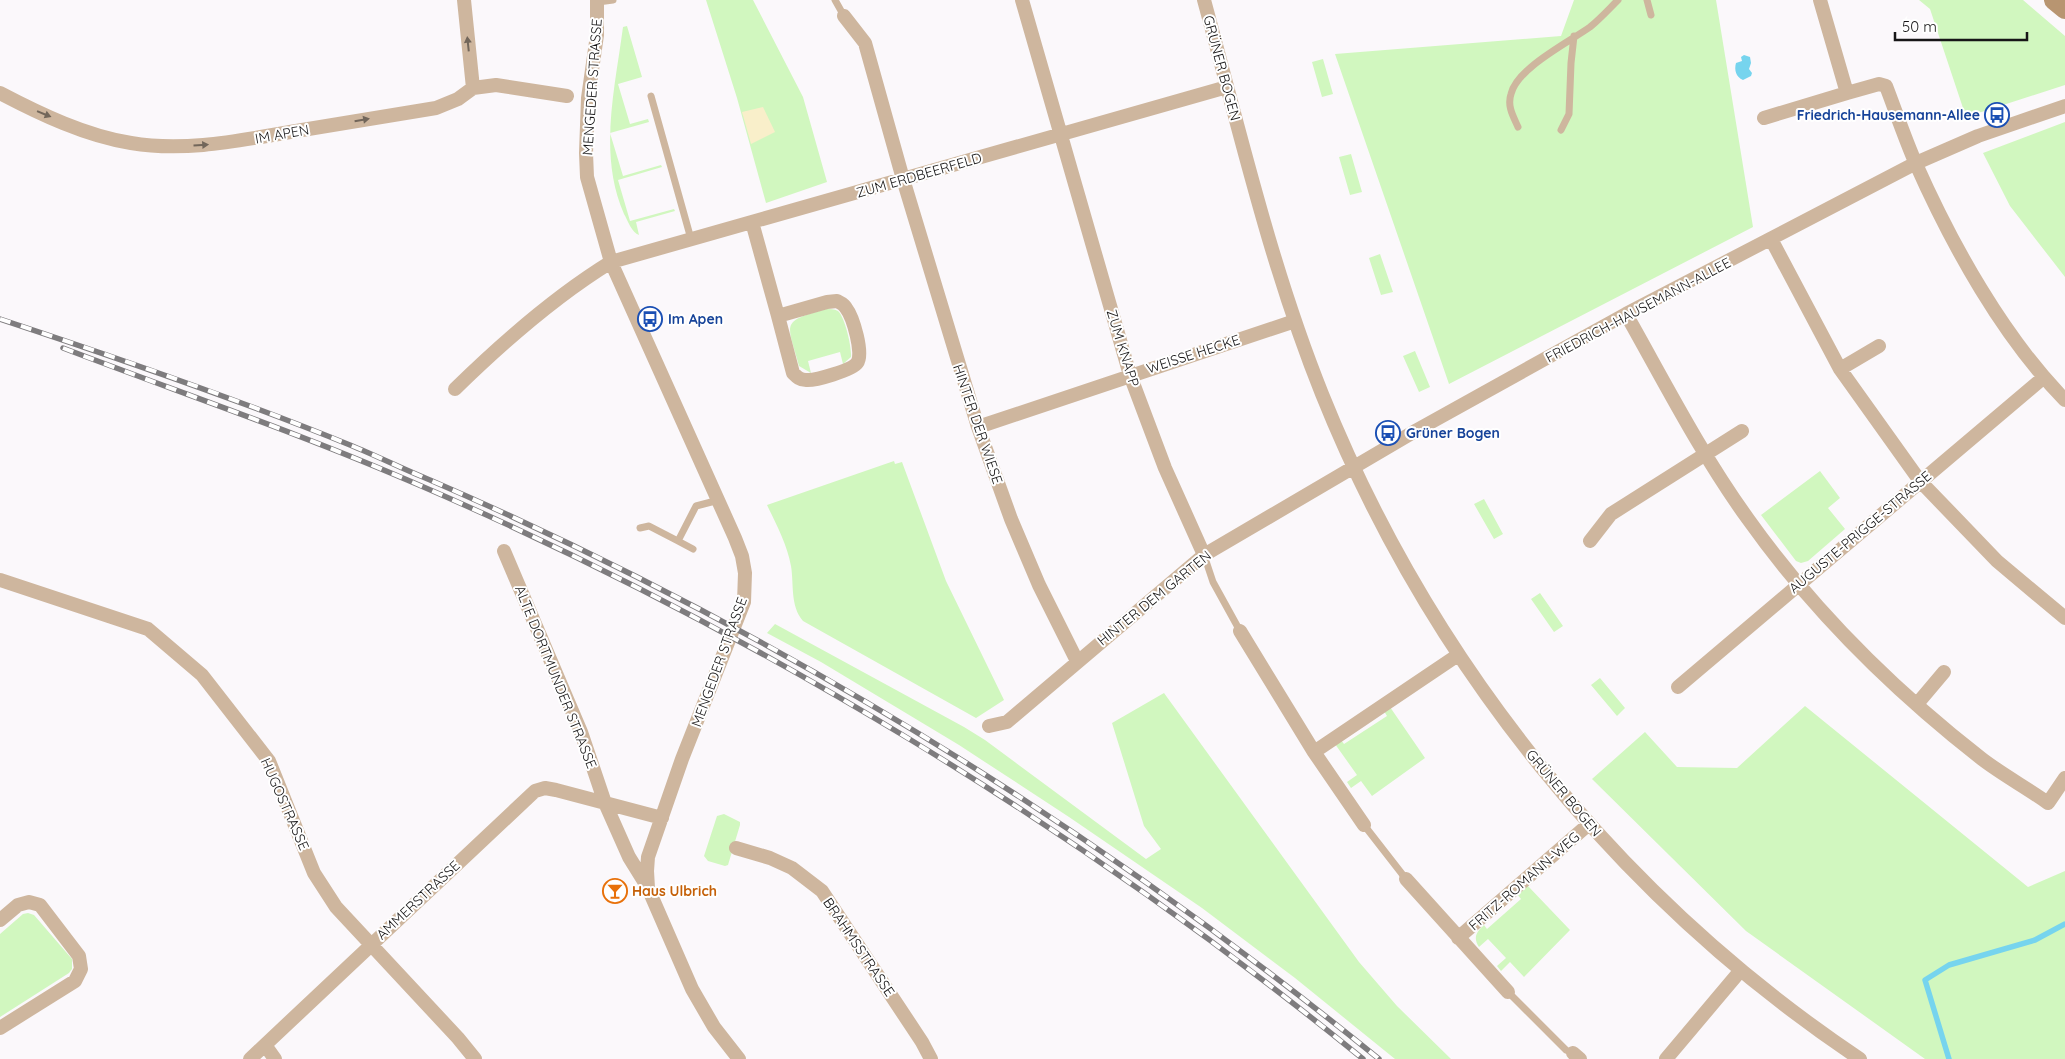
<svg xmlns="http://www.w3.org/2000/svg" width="2065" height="1059" font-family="Quicksand,sans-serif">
<rect width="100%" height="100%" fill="#fbf8fb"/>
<path fill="#d1f7bf" d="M 706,0 L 753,0 L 803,97 L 827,182 L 766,203 L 737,98 Z
M 1574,0 L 1716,0 L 1753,227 L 1449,384 L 1335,54 L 1561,36 Z
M 1919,0 L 2023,0 L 2065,36 L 2065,85 L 1966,117 L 1930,9 Z
M 627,26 L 642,77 L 618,84 L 630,124 L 648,119 L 649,122 L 610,133 L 623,176 L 661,165 L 662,167 L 618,180 L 630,221 L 674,209 L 675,211 L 636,222 L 639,235 C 632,233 628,221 624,214 C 598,155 615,88 623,27 Z
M 1323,59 L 1333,94 L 1322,97 L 1312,62 Z
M 2065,122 L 2065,277 L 2010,206 L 1983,153 Z
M 1351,154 L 1362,192 L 1350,195 L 1339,157 Z
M 1380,254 L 1393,292 L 1381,295 L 1369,258 Z
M 826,309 C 830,309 834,309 838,311 C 845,317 852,348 851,357 L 843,364 L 840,352 L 808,361 L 811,373 L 799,366 C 787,322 780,322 826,309 Z
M 1415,351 L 1430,387 L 1419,392 L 1403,356 Z
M 894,461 L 895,464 L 902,462 L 946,581 L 1004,700 L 976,718 L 803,621 C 790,606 794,584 791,566 C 787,544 776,524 767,505 Z
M 1820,471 L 1840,498 L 1828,508 L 1845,529 L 1808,561 L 1801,563 L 1796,561 L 1761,515 Z
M 1484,499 L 1503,534 L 1494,539 L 1474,504 Z
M 1540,593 L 1563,626 L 1554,632 L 1531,599 Z
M 775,624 L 964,727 L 985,740 L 1146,859 L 1161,849 L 1144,826 L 1112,723 L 1164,693 L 1359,962 L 1397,1006 L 1451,1059 L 1395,1059 L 1295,978 L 1202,908 L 1069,817 L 959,745 L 821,662 L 767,633 Z
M 1600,678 L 1625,708 L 1617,716 L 1591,685 Z
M 1805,706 L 2028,887 L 2065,871 L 2065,1059 L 1925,1059 L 1746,931 L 1592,779 L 1645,732 L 1677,767 L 1737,768 Z
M 1390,707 L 1425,758 L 1372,796 L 1361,781 L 1351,788 L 1347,782 L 1357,775 L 1335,744 L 1341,740 L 1344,744 L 1387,716 L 1384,711 Z
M 724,814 L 740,822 L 740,825 L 728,865 L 725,866 L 708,861 L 704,856 L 717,816 Z
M 1527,885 L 1570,930 L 1524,977 L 1510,962 L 1501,971 L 1497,966 L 1506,958 L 1488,939 L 1479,947 C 1473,938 1476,932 1484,925 L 1487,929 L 1521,899 L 1517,894 Z
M 28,913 L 34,915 L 72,959 L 72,969 L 69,973 L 0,1017 L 0,934 L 23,914 Z"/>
<path fill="#f9efca" d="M 763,107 L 775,132 L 751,144 L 742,112 Z"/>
<path fill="#76d4ee" d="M 1744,55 L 1750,57 L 1751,63 L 1749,69 L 1752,73 L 1751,76 L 1743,80 C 1736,77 1734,70 1736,63 L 1742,61 L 1741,57 Z"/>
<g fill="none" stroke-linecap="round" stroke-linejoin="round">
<path stroke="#76d4ee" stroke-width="5.5" d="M 1949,1059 L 1925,980 L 1949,965 L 2035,940 L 2065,924"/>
<path stroke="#ceb69e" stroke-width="7" d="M 835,0 L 844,16
M 1647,0 L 1651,15
M 598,2 L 613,0
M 651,96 L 691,239
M 1518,127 C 1513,116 1507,106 1511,94 C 1517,68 1569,42 1590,27 C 1600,19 1609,9 1618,0
M 1561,130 L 1569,114 L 1571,63 L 1574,36
M 640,528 L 649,526 L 678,541 L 696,506 L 719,500
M 678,541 L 693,549
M 1204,555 L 1213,582 L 1240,631
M 1364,825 L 1406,879
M 1508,992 L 1566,1050 L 1573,1053"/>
<path stroke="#ceb69e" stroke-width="14" d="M 464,0 L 473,88
M 597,0 L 597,35 L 588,98 L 586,153 L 587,177 L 611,262 L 735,538 L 742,556 L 745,573 L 744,602 L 682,759 L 648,857 L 647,871 L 648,888 L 692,989 L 714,1027 L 739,1059
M 1022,0 L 1130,375 L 1165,468 L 1204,555
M 1204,0 C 1240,132 1271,267 1322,394 C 1430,663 1619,898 1860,1059
M 1820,0 L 1847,93 L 1879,84 L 1886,86 C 1896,112 1905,139 1916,164 C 1952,245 2003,337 2065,400
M 844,16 L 865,43 L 903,179 L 978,427 L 1011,519 L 1039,585 L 1077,661
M 0,93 C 40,114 86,136 131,143 C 184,152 237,141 290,132 C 339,124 388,116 436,108 L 458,99 L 473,88 L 496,85 L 567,96
M 1764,118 L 1847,93
M 752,222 L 778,316
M 1771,239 L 1840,369 L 1920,481 L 1997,561 L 2065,618
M 837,301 C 841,303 844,304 846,308 C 853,317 864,354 857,363 C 852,370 815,381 806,380 C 800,380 797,377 793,373 L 778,316 L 827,302 Z
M 1626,314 C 1665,383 1701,454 1748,519 C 1812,609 1895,691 1982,759 C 2003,775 2027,788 2048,803 L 2065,778
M 1840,369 L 1879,346
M 455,389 C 502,343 554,297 611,262 L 1227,87
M 978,427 L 1295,321
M 1590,541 L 1611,514 L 1742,431
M 504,551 L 581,732 L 605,803 L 629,857 L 647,886
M 0,580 L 148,629 L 202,675 L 269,761 L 314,873 L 336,907 L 458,1038 L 475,1059
M 1240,631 L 1314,752 L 1364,825
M 1678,687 L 2043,378
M 1917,704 L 1944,672
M 989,726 L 1007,722 L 1204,555 L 1417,430 L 1626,314 L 1916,163 L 1978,136 L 2065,106
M 1314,752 L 1458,655
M 736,848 L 770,858 L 792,868 L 822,891 L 922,1042 L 931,1059
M 1406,879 L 1508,992
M 0,920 L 18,905 L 29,902 L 40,905 L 79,956 L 81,969 L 75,981 L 0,1028
M 1458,938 L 1589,824
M 265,1045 L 275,1059
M 1573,1053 L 1580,1059
M 250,1059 L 535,791 L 545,788 L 556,790 L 662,818
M 1666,1059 L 1741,970"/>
<path stroke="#b89571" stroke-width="20" d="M 2054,0 L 2065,9"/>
<defs>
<path id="rail" d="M 0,319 C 118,358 235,398 350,445 C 377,456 403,469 430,480 C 773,629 1089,823 1379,1059
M 63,348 C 181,393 302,434 419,485 C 754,630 1080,828 1363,1059"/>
</defs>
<use href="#rail" stroke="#7e7c7e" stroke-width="5.5"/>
<use href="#rail" stroke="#fff" stroke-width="4" stroke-dasharray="11" stroke-linecap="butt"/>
</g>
<defs><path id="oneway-solid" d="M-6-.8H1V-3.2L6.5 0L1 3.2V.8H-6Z" transform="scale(1.25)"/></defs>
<g fill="#72665a">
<use href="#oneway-solid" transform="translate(468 44) rotate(-96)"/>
<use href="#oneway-solid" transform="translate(44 114) rotate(22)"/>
<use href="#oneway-solid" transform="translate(362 120) rotate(-10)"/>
<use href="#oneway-solid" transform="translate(201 145) rotate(-4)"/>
</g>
<defs>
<symbol id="bus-ring" viewBox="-11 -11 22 22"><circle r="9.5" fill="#fff" stroke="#1a4fb4" stroke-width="1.5"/><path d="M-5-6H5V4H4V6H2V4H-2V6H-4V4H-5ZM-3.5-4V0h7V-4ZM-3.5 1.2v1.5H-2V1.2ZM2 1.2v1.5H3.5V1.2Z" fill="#1a4fb4"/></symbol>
<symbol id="bar-ring" viewBox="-11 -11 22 22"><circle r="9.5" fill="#fff" stroke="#e8710a" stroke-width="1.5"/><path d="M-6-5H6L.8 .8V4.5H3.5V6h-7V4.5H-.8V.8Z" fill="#e8710a"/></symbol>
</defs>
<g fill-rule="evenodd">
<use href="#bus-ring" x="1983" y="101" width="28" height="28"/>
<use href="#bus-ring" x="636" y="305" width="28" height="28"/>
<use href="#bus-ring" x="1374" y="419" width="28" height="28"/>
<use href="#bar-ring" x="601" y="877" width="28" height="28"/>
</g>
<g text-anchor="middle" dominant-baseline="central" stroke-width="4" stroke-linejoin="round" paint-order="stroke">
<g font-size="14" fill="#171617" stroke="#fff">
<text transform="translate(1222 68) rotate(75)">GRÜNER BOGEN</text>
<text transform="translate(592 87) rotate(-86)">MENGEDER STRASSE</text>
<text transform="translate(282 134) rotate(-10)">IM APEN</text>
<text transform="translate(919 175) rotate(-16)">ZUM ERDBEERFELD</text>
<text transform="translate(1638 310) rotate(-28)">FRIEDRICH-HAUSEMANN-ALLEE</text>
<text transform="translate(1123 348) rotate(73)">ZUM KNAPP</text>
<text transform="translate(1193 354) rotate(-18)">WEISSE HECKE</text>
<text transform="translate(978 424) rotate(71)">HINTER DER WIESE</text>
<text transform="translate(1860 532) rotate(-40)">AUGUSTE-PRIGGE-STRASSE</text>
<text transform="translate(1154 598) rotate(-39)">HINTER DEM GARTEN</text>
<text transform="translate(719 662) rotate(-70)">MENGEDER STRASSE</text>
<text transform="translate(556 677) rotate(68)">ALTE DORTMUNDER STRASSE</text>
<text transform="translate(1564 793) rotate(50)">GRÜNER BOGEN</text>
<text transform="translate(285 804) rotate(66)">HUGOSTRASSE</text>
<text transform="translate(1524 881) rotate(-41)">FRITZ-ROMANN-WEG</text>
<text transform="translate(418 900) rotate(-43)">AMMERSTRASSE</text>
<text transform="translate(859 947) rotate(56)">BRAHMSSTRASSE</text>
</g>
<g font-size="14" font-weight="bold" fill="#164399" stroke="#fff" text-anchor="start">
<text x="1980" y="115" text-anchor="end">Friedrich-Hausemann-Allee</text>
<text x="668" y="319">Im Apen</text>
<text x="1406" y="433">Grüner Bogen</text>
</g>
<g font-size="14" font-weight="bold" fill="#c56008" stroke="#fff" text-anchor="start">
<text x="632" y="891">Haus Ulbrich</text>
</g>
</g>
<path d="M1895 32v8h132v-8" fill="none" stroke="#171617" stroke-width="2.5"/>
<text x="1902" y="32" font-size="15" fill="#171617" stroke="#ffffff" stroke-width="4" paint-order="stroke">50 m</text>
</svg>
